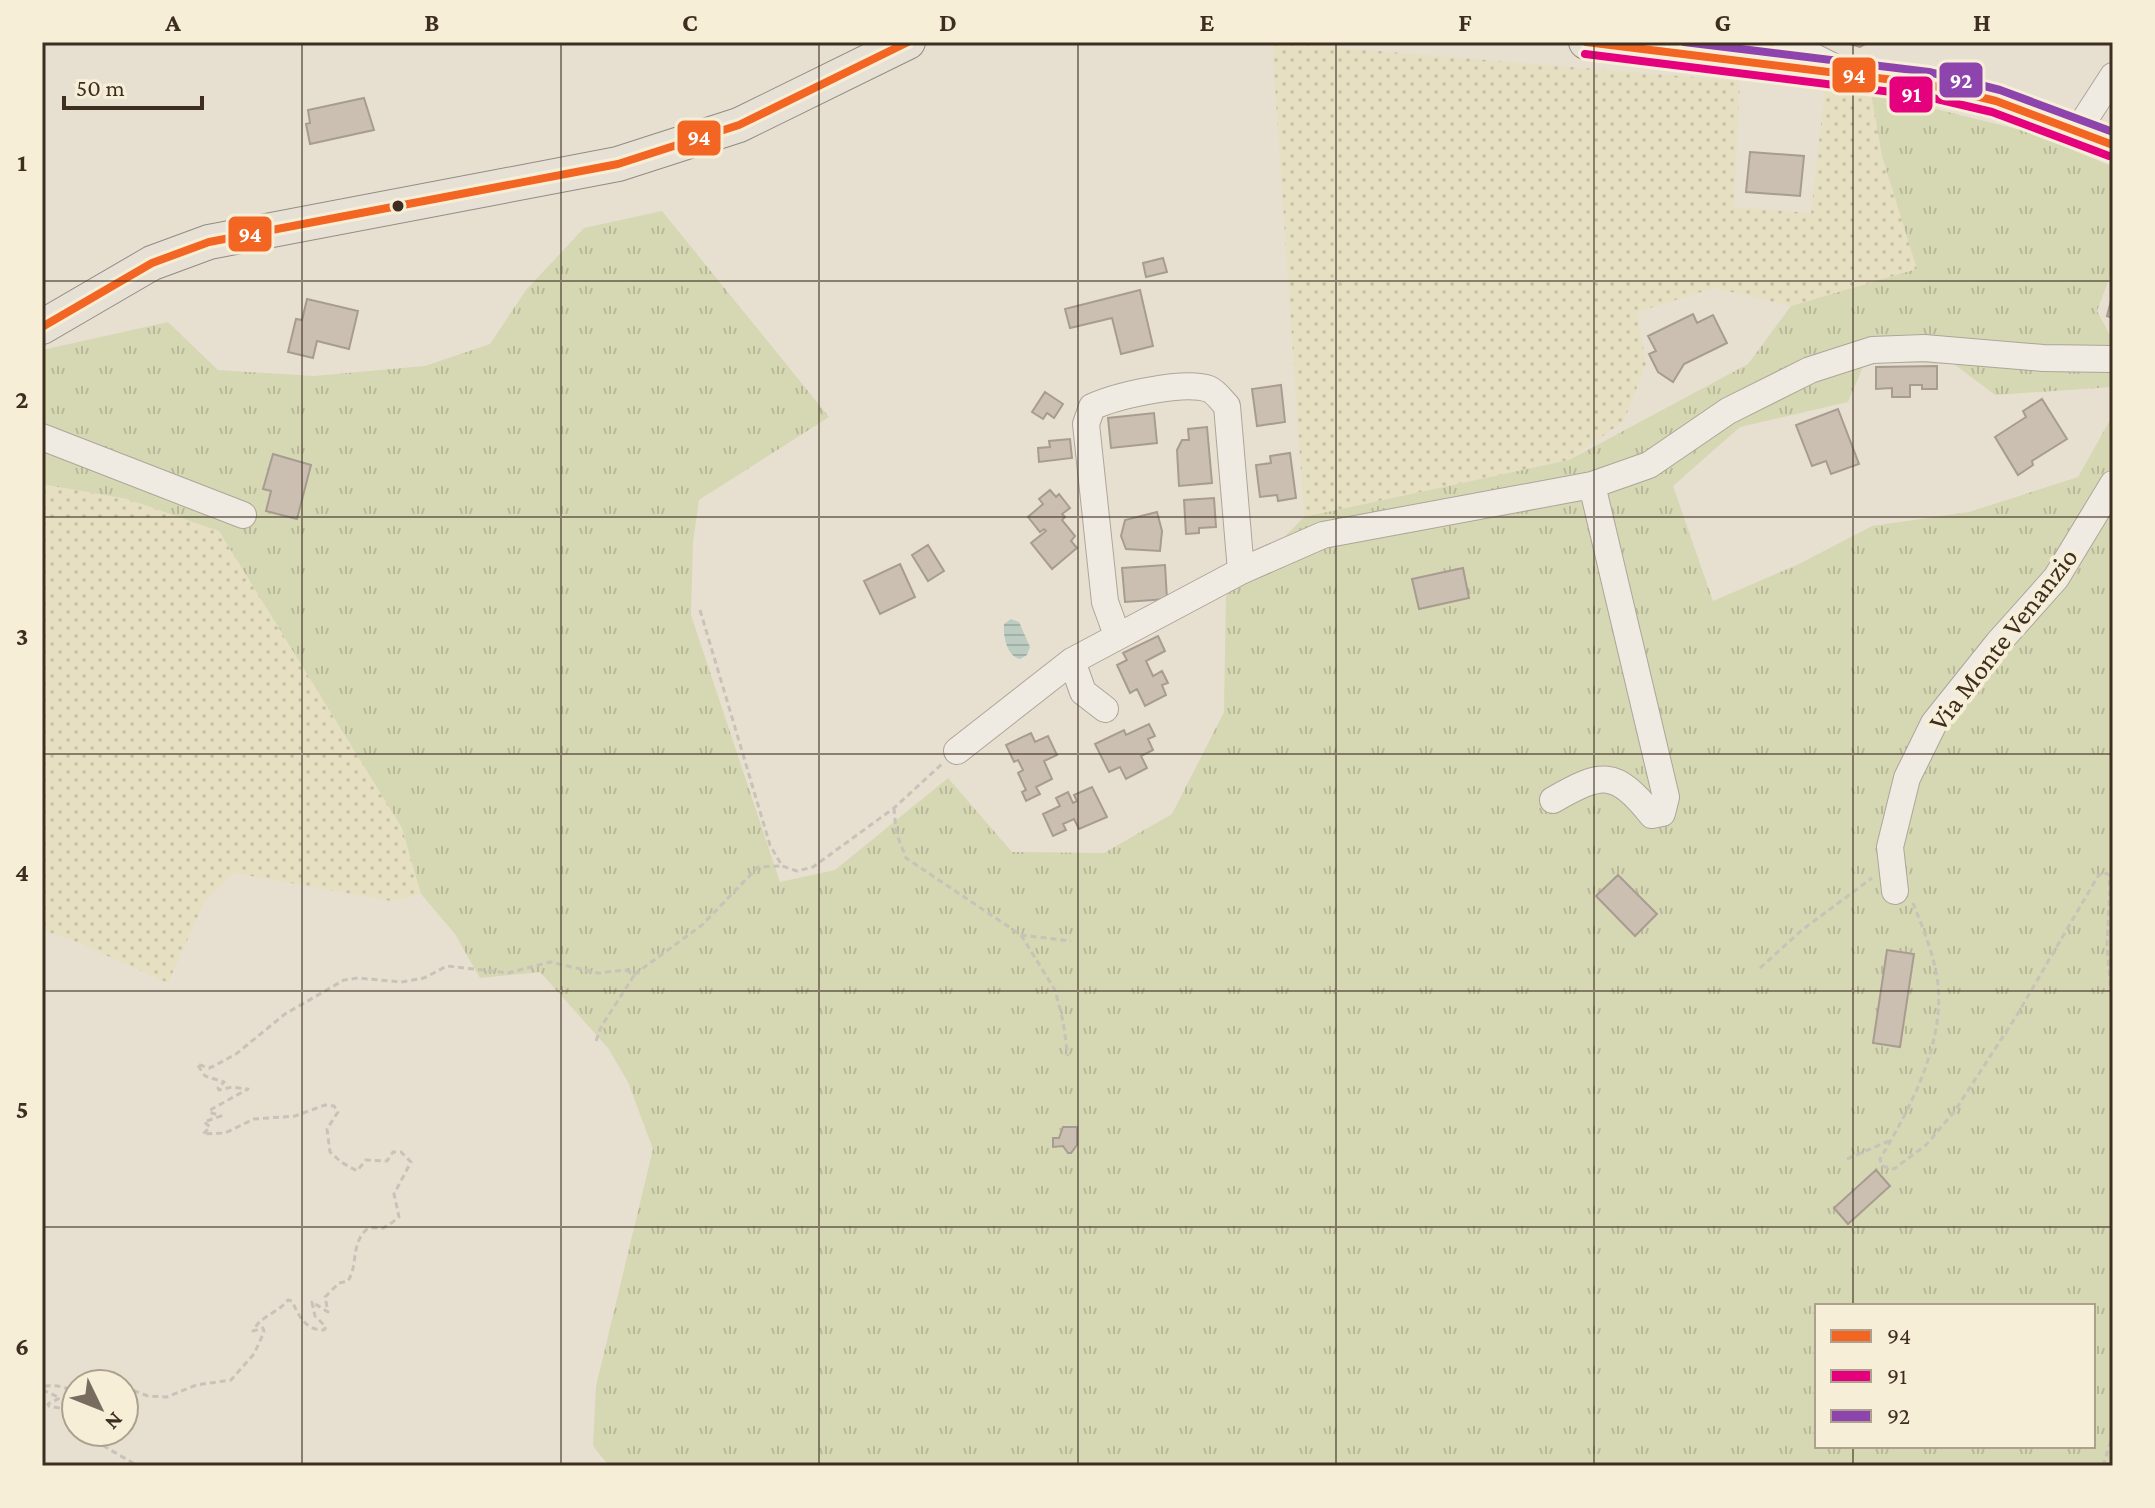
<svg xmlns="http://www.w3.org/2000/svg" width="2155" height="1508" font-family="'Crimson Pro',serif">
<defs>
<pattern id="farmland-dots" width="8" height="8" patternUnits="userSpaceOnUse" patternTransform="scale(2)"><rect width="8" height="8" fill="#e6dfc2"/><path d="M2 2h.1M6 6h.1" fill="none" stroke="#c6c0a6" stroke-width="1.8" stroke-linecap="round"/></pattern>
<pattern id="grass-tufts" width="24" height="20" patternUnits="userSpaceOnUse" patternTransform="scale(2)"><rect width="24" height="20" fill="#d6d7b3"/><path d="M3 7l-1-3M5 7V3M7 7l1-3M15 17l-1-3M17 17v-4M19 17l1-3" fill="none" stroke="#b9b99a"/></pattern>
<pattern id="water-rules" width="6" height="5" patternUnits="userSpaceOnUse" patternTransform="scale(2)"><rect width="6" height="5" fill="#bcccc2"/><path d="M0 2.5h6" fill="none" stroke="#a2b0a6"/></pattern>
</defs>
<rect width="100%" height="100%" fill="#e7e0d1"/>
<path fill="url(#farmland-dots)" d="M 1272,42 L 1740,81 L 1734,207 L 1811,213 L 1825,88 L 1871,93 L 1882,156 L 1918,269 L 1791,306 L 1714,288 L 1637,312 L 1646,364 L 1624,421 L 1569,460 L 1304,517 Z
M 42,484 L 127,499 L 219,531 L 402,828 L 421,894 L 391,901 L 234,873 L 205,901 L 168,983 L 72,940 L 42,930 Z"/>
<path fill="url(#grass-tufts)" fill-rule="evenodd" d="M 1871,93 L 2033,133 L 2113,167 L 2113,268 L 2097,311 L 2113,341 L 2113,387 L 1995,395 L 1954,364 L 1865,362 L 1848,402 L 1740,427 L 1673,486 L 1713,601 L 1799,564 L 1872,526 L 1969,512 L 2078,477 L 2113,415 L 2113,1466 L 609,1466 L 593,1446 L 596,1386 L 653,1149 L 628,1082 L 608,1048 L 540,972 L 480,978 L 455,934 L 421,894 L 402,828 L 219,531 L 127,499 L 42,484 L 42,350 L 168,322 L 218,370 L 314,376 L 425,366 L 490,344 L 526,290 L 584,228 L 662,211 L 829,417 L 699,500 L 693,542 L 691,615 L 780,882 L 835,870 L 948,778 L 1012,852 L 1104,853 L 1172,814 L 1224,712 L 1226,596 L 1304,517 L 1569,460 L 1748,364 L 1791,306 L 1917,269 L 1882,156 ZM 1817,1306 L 2093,1306 L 2093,1446 L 1817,1446 Z"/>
<path fill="url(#water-rules)" d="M 1011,619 L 1019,622 L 1030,647 L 1027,655 L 1020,659 C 1007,656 1003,637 1004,624 Z"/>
<path fill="#cbbfb2" stroke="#a89c90" stroke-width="2" d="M 1843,42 L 1869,42 L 1860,47 Z
M 364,98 L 374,130 L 310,144 L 306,124 L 310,123 L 308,110 Z
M 1750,152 L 1804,156 L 1800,196 L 1746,192 Z
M 1163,258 L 1167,272 L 1146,277 L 1143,263 Z
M 1140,290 L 1153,346 L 1121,354 L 1112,318 L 1070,328 L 1065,309 Z
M 2113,293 L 2113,318 L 2107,316 Z
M 307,299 L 358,311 L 349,349 L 317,341 L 313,358 L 288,352 L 296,319 L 302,320 Z
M 1693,314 L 1697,323 L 1713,315 L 1727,343 L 1684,364 L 1673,382 L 1658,372 L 1649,354 L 1656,351 L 1648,336 Z
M 1937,366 L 1937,389 L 1922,389 L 1922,385 L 1910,385 L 1910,397 L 1892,397 L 1892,388 L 1876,389 L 1876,367 Z
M 1281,385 L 1285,422 L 1257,426 L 1252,389 Z
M 1045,392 L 1063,404 L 1054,418 L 1047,413 L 1043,419 L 1032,412 Z
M 2042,399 L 2067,439 L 2032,461 L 2033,465 L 2018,475 L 1995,437 L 2026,417 L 2023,411 Z
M 1838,409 L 1859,464 L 1831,474 L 1826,461 L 1812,466 L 1796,425 Z
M 1154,413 L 1157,443 L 1111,448 L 1108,418 Z
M 1207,427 L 1212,483 L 1179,486 L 1177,450 L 1182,440 L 1189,440 L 1188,429 Z
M 1070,439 L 1072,458 L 1039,462 L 1038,448 L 1050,447 L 1049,441 Z
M 1290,453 L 1296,498 L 1278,501 L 1277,495 L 1260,497 L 1256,465 L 1271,463 L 1270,456 Z
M 273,454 L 311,465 L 297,519 L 266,511 L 271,491 L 263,489 Z
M 1050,490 L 1056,497 L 1059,494 L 1070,508 L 1062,514 L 1065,517 L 1062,520 L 1075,536 L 1071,541 L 1077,548 L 1052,569 L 1031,543 L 1046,531 L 1044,529 L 1040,532 L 1028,517 L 1043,504 L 1039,499 Z
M 1214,498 L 1216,527 L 1199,528 L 1199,533 L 1186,534 L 1184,500 Z
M 1157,512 L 1162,531 L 1160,551 L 1126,549 L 1121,536 L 1125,520 Z
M 928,545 L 944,571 L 928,581 L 912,555 Z
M 900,564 L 915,597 L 880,614 L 864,581 Z
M 1165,565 L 1167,599 L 1125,602 L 1122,568 Z
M 1463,568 L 1469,598 L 1419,609 L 1412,579 Z
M 1158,636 L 1165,651 L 1146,661 L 1153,676 L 1162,671 L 1168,683 L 1162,685 L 1166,695 L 1145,706 L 1137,689 L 1130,693 L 1117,665 L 1127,660 L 1123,653 Z
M 1149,724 L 1155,736 L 1148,739 L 1153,750 L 1141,756 L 1147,768 L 1126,779 L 1120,767 L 1109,772 L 1095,744 L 1124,730 L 1126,735 Z
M 1031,733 L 1035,742 L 1048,736 L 1057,755 L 1044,761 L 1052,779 L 1036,787 L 1040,794 L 1026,801 L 1022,792 L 1026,790 L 1018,773 L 1023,770 L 1018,760 L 1014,762 L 1006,745 Z
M 1092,787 L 1107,817 L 1079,829 L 1074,819 L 1063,824 L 1066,830 L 1053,836 L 1043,814 L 1060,806 L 1056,798 L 1068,792 L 1073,803 L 1077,801 L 1074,795 Z
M 1618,875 L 1657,914 L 1635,936 L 1596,896 Z
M 1887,950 L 1914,954 L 1900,1047 L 1873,1043 Z
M 1063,1127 L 1077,1127 L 1077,1145 L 1071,1153 L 1068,1153 L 1063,1146 L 1053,1147 L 1053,1138 L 1059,1138 Z
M 1876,1170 L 1890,1186 L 1848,1224 L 1834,1208 Z"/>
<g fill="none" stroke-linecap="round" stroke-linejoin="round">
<defs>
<path id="minor" d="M 1785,42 L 1836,68
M 2078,130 L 2113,76
M 42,437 L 243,515
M 1117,635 L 1105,602 L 1086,424 L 1092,407 C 1115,396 1185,380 1209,389 C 1216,392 1221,400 1227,406 L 1241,571
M 1072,661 L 1083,692 L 1105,709
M 957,751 L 1072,661 L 1241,571 L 1323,535 L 1592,485 L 1649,465 L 1728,411 L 1810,370 L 1872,350 L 1924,348 L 2043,358 L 2113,359
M 1553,800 C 1602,772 1615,769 1652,815 L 1662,813 L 1666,797 L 1592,485
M 1895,891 L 1890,847 L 1907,778 L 1934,723 L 1998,643 L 2056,578 L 2113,484"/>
<path id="major" d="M 1586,42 L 1926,84 L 1996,101 L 2113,145
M 42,327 L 152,263 L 209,242 L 618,164 L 739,125 L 908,42"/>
</defs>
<use href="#minor" stroke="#ada599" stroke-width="28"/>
<use href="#major" stroke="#928b80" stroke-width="36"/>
<path stroke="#c8c2b9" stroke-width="3" stroke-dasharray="6 4" stroke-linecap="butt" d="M 700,610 L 770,845 L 782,866 L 797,871 L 813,867 L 894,808 L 942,764
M 894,808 L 896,832 L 906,858 L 1021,935 L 1071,941
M 1913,903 C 1921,923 1930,945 1935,967 C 1951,1033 1912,1105 1880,1159 L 1882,1166 L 1894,1169 L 1926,1145 L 1954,1112 L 2017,1015 L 2098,876 L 2104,872 L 2109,875 L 2110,888 L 2107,945 L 2113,1018
M 1021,935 L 1055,990 L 1063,1021 L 1068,1056
M 1760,968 L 1802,930 L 1872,878
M 596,1041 L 601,1027 L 635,974
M 1847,1159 L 1891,1140
M 86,1384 L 98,1380 L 113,1384
M 76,1385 L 73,1391 C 63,1386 54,1385 44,1386 L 43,1390 L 60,1398 L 48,1404 L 49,1406 L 64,1409 L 76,1415
M 124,1387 L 148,1396 L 167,1397 L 196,1385 L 231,1380 L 254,1354 L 264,1332 L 263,1328 L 253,1331 C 259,1317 278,1313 288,1300 L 292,1301 C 299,1316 305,1330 324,1330 L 326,1327 L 315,1316 L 312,1302 L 328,1312 L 325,1297 L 339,1283 L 348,1281 C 358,1265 351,1248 364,1232 C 370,1225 375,1229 383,1228 C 388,1226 394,1221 399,1217 L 394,1194 L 411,1162 L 401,1152 L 393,1152 L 387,1161 L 366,1160 L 357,1171 L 341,1162 L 330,1152 L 327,1129 L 338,1112 L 334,1106 L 325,1105 L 295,1116 L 254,1119 L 225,1133 L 203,1134 L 210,1127 L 204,1122 L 221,1116 L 209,1112 L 210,1110 L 248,1089 L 232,1087 L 219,1090 L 218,1088 L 224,1082 L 205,1076 L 197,1064 L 209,1068 L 214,1066 L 236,1054 L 285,1014 L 344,980 L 358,978 L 401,982 L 424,978 L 447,966 L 508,973 L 550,962 L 598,973 L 625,970 L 635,974 L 702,925 L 758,867 L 782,866
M 76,1430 L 76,1433 L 93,1434 L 90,1438 L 138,1466
M 2103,1466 L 2113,1434"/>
<use href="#minor" stroke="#efebe3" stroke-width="26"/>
<use href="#major" stroke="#e6e1d4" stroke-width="34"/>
<defs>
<path id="bus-1" d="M 1586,42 L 1926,84 L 1996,101 L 2113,145
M 42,327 L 152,263 L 209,242 L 618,164 L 739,125 L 908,42"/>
<path id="bus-2" d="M 1585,54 L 1924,96 L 1992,112 L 2109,156"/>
<path id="bus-3" d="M 1684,42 L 1929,72 L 2000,90 L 2113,132"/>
</defs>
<use href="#bus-1" stroke="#f7eed8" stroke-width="14"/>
<use href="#bus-2" stroke="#f7eed8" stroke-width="14"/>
<use href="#bus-3" stroke="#f7eed8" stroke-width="14"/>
<use href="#bus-1" stroke="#f26522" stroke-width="8"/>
<use href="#bus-2" stroke="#e5007d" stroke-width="8"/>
<use href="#bus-3" stroke="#8e44ad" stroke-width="8"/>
</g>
<path fill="none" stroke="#3d2e20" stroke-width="2" stroke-opacity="0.55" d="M 302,42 L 302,1466M 561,42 L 561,1466M 819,42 L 819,1466M 1078,42 L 1078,1466M 1336,42 L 1336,1466M 1594,42 L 1594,1466M 1853,42 L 1853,1306M 42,281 L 2113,281M 42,517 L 2113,517M 42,754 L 2113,754M 42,991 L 2113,991M 42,1227 L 2113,1227M 1853,1446 L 1853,1466"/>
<circle fill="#3d2e20" stroke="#f7eed8" stroke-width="3" cx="398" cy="206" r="7"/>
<g text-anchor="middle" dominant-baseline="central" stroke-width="8" stroke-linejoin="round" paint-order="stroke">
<g font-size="28" fill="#3d2e20" stroke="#f7eed8">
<text transform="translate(2003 639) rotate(-52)">Via Monte Venanzio</text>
</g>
</g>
<g stroke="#f7eed8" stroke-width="3">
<rect x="1831" y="56" width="46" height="38" rx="8" fill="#f26522"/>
<rect x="1938" y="61" width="46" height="38" rx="8" fill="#8e44ad"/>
<rect x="1888" y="75" width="46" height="39" rx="8" fill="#e5007d"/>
<rect x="676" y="119" width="46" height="38" rx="8" fill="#f26522"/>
<rect x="227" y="215" width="46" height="38" rx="8" fill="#f26522"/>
</g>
<g font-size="22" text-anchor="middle" font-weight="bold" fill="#fff">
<text x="1854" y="83">94</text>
<text x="1961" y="88">92</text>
<text x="1911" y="102">91</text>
<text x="699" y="145">94</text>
<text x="250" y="242">94</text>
</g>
<rect width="2155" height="1508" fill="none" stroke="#f7eed8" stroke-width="88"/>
<rect x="1815" y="1304" width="280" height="144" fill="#f7eed8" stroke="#ada18e" stroke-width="2"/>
<rect x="1831" y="1330" width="40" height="12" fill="#f26522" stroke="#ada18e" stroke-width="2"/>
<text x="1887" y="1344" font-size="24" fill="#3d2e20">94</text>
<rect x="1831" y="1370" width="40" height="12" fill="#e5007d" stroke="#ada18e" stroke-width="2"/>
<text x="1887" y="1384" font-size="24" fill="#3d2e20">91</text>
<rect x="1831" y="1410" width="40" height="12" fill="#8e44ad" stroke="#ada18e" stroke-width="2"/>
<text x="1887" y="1424" font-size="24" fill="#3d2e20">92</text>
<g transform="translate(100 1408) rotate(133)"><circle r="38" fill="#f7eed8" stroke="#ada18e" stroke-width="2"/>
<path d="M0-6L14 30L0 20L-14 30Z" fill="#786c5e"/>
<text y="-12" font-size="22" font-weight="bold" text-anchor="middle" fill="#3d2e20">N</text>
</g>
<path d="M64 96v12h138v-12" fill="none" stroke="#3d2e20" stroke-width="4"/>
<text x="76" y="96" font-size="24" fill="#3d2e20" stroke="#f7eed8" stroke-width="6" paint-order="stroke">50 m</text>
<rect x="44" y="44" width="2067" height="1420" fill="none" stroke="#3d2e20" stroke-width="3"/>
<g font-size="26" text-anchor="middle" font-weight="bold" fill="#3d2e20">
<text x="173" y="31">A</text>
<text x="432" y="31">B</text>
<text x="690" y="31">C</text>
<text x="948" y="31">D</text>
<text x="1207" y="31">E</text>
<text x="1465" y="31">F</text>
<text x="1723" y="31">G</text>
<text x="1982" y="31">H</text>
<text x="22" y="171">1</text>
<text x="22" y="408">2</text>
<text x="22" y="645">3</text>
<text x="22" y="881">4</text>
<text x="22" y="1118">5</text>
<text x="22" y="1355">6</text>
</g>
</svg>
